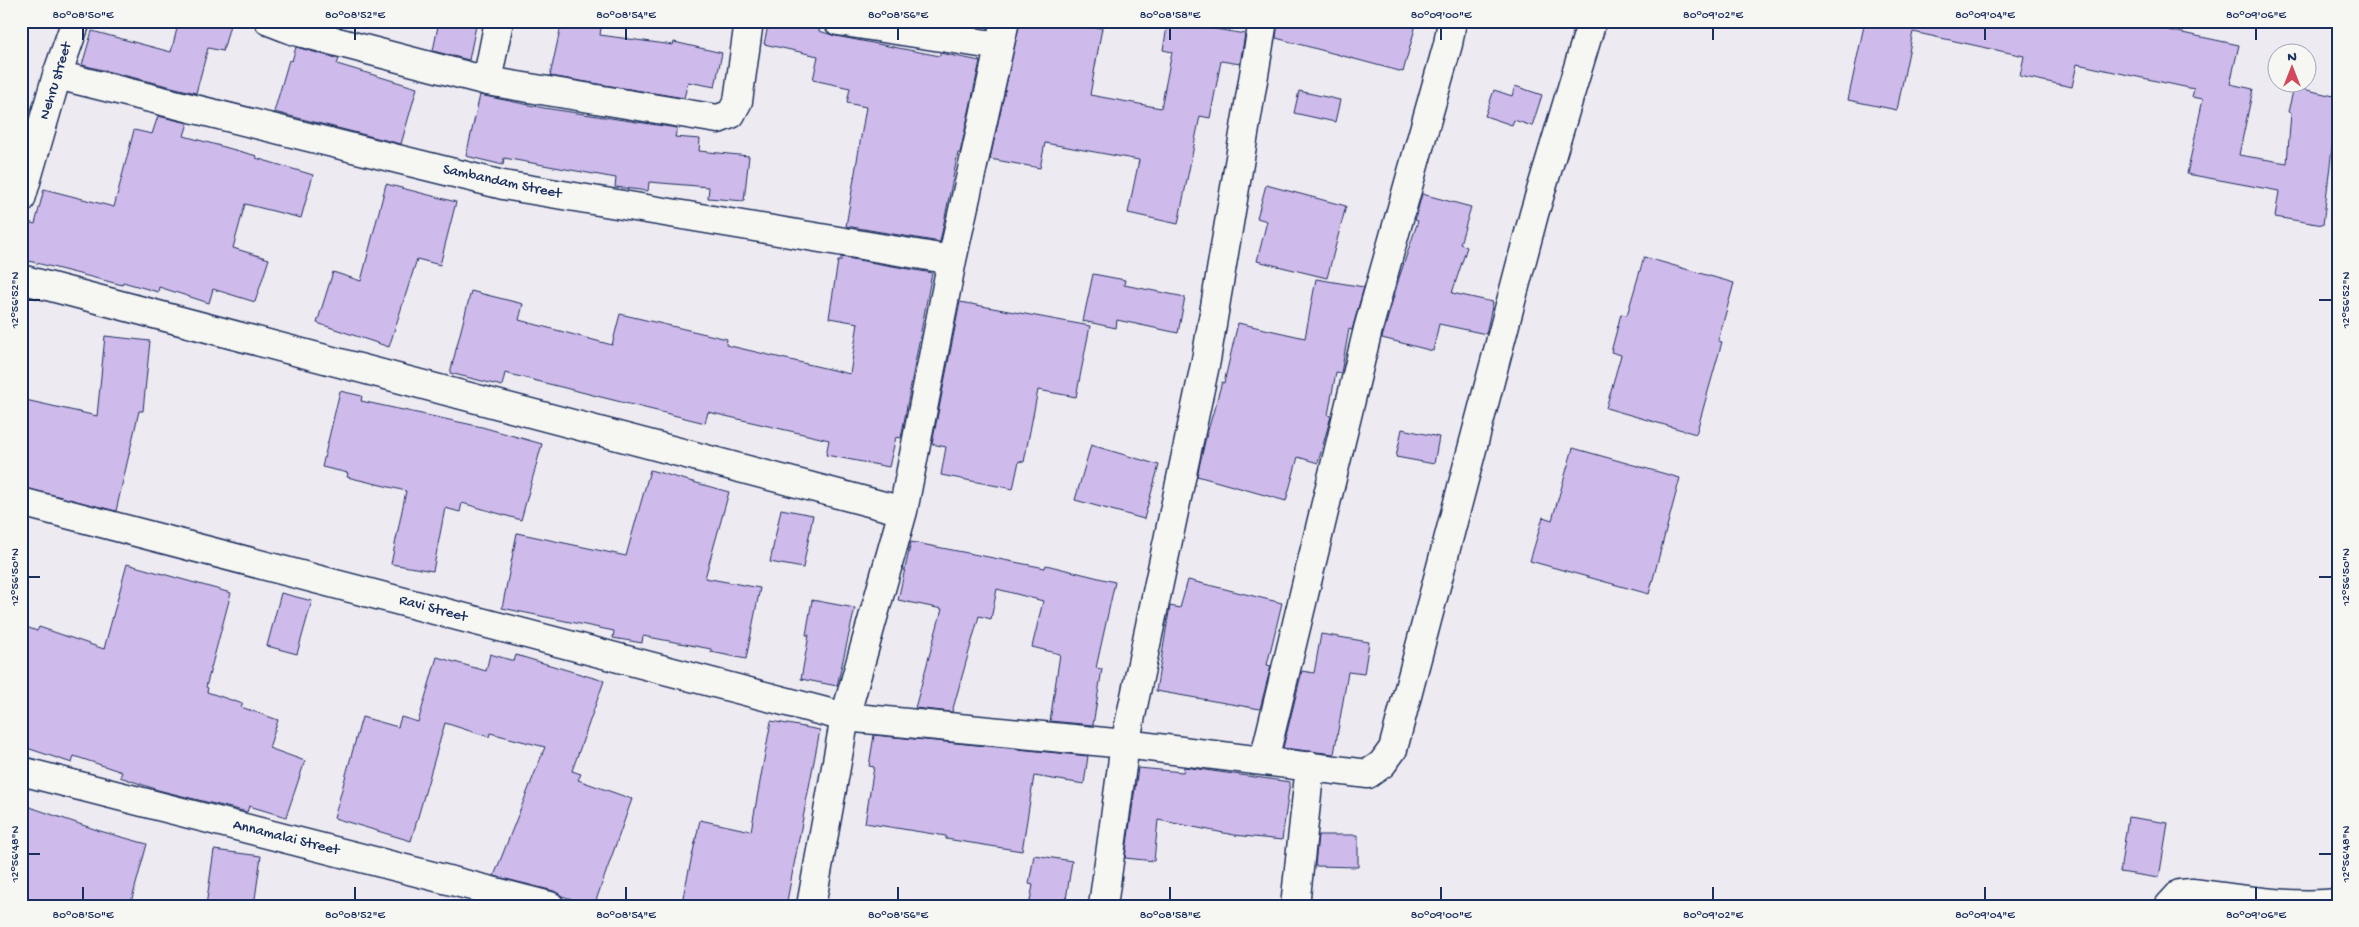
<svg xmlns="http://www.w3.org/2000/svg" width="2359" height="927" font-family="'Gochi Hand',sans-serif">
<rect width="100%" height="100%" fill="#eeeaf1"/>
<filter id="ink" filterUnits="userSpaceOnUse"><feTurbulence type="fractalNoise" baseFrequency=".02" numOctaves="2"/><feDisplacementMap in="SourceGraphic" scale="10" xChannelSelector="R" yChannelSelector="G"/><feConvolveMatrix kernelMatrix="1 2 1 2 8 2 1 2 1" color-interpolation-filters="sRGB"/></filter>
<g filter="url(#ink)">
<path fill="#cebaeb" stroke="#1b2f5e" d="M 179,21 L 231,21 L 223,51 L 208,48 L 196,93 L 82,65 L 92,31 L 171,52 Z
M 439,21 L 477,21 L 469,60 L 433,51 Z
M 562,21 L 602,21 L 600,35 L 673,45 L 674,42 L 722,53 L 715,87 L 688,82 L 684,98 L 550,76 Z
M 769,21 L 785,21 L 819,28 L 819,31 L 836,36 L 940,56 L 940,53 L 980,61 L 960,153 L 958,153 L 940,242 L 846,226 L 866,107 L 847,103 L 850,88 L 813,80 L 818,56 L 764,44 Z
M 1020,21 L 1094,21 L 1093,27 L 1102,28 L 1090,95 L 1161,108 L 1172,52 L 1163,50 L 1168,21 L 1245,34 L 1240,64 L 1221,61 L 1210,118 L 1200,116 L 1178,224 L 1128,213 L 1139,160 L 1045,143 L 1040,168 L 990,159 Z
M 1278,21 L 1417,21 L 1403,72 L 1276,38 Z
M 1865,21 L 2126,21 L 2239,45 L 2230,84 L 2253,89 L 2239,155 L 2287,163 L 2291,113 L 2288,112 L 2294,87 L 2338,97 L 2338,123 L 2335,123 L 2323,225 L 2275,217 L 2279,191 L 2187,174 L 2203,99 L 2192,97 L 2194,89 L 2077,64 L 2072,87 L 2020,76 L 2024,56 L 1913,32 L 1897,110 L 1848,100 Z
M 296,47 L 339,59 L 337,64 L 417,88 L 401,144 L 274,112 L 289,60 L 292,61 Z
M 1515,86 L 1542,95 L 1532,126 L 1514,120 L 1512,125 L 1485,116 L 1494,90 L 1512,96 Z
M 1299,91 L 1340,100 L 1335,122 L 1294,113 Z
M 480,95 L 544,108 L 677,128 L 675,137 L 700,139 L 699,151 L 749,156 L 744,201 L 708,198 L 709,187 L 649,182 L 648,191 L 615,187 L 616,178 L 504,158 L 503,165 L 466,156 Z
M 158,116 L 188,123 L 184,136 L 257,156 L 256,158 L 313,175 L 301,218 L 245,204 L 233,248 L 269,259 L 255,302 L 213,289 L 209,303 L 159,287 L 158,292 L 123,282 L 122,285 L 21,259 L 21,220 L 35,224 L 44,189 L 114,207 L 134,130 L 152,134 Z
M 386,184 L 456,202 L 440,265 L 417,259 L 389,347 L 317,323 L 333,272 L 361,281 Z
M 1266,185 L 1346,206 L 1327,278 L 1257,261 L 1267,221 L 1257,218 Z
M 1422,194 L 1471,207 L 1460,244 L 1467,247 L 1452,293 L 1493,302 L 1486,334 L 1439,324 L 1433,351 L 1382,338 L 1399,278 L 1418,221 L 1415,220 Z
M 841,257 L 932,273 L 901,438 L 896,437 L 889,467 L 826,455 L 829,440 L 708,412 L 705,423 L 505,373 L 502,386 L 450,373 L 471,291 L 523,304 L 519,320 L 612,345 L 620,314 L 727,339 L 726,345 L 850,374 L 858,323 L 829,318 L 838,261 L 841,261 Z
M 1644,257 L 1734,283 L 1718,341 L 1722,342 L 1696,434 L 1606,408 L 1621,355 L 1611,352 L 1621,314 L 1627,315 Z
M 1093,274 L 1125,280 L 1124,285 L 1185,297 L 1178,333 L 1117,320 L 1116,328 L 1083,321 Z
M 1316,279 L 1364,287 L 1352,330 L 1349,329 L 1341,373 L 1336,372 L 1328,415 L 1331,416 L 1318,463 L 1298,457 L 1286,501 L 1197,476 L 1206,437 L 1222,382 L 1224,383 L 1238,323 L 1305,338 Z
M 960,302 L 1090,326 L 1076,397 L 1038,390 L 1024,462 L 1019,461 L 1013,489 L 941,475 L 946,447 L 932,444 Z
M 105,336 L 150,341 L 143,411 L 139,411 L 116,511 L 21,487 L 21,399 L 97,416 Z
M 340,391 L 362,396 L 361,401 L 482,427 L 542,444 L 521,520 L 462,503 L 460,512 L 445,508 L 433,571 L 391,564 L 406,491 L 347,477 L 348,473 L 322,467 Z
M 1402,429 L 1439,437 L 1434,464 L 1396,457 Z
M 1091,445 L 1159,465 L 1144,519 L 1075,500 Z
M 1573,448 L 1680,478 L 1649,594 L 1530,561 L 1543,517 L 1552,520 Z
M 650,470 L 729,492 L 705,578 L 760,588 L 746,659 L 711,652 L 711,649 L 643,636 L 642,643 L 613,638 L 614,631 L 502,608 L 517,533 L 626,556 Z
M 781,509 L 813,515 L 803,568 L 770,562 Z
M 911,542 L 1045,568 L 1046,565 L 1115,582 L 1096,668 L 1102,669 L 1093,725 L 1050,721 L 1060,654 L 1032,647 L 1043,601 L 997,589 L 991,619 L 979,616 L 952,712 L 915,708 L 942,609 L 898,600 Z
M 127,564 L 231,593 L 206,687 L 208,688 L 207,692 L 243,704 L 241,707 L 278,720 L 269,748 L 305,761 L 286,817 L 249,806 L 247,812 L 158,790 L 120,777 L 122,772 L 74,756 L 72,763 L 21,746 L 21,625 L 37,631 L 39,627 L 104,649 Z
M 1188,580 L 1282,603 L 1267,665 L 1271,666 L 1260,709 L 1156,691 L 1170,606 L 1180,608 Z
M 281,593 L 312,601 L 297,654 L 267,646 Z
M 812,600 L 855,608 L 837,686 L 801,679 L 809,635 L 806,635 Z
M 1321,634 L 1369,642 L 1364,674 L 1348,672 L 1334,754 L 1283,748 L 1302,671 L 1314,673 Z
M 490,654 L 514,661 L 516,655 L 604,681 L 572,771 L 581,774 L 578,780 L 632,799 L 594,906 L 562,896 L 554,891 L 494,876 L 545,747 L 490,733 L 489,737 L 445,723 L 411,841 L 334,818 L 362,717 L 398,727 L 401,717 L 418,722 L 437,657 L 486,671 Z
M 771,721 L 820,730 L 786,906 L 681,906 L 700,820 L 751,831 Z
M 874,735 L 1088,756 L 1084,784 L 1034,776 L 1022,851 L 946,839 L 946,836 L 865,823 L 874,767 L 869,766 Z
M 1184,767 L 1290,782 L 1282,840 L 1234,835 L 1158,820 L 1154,861 L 1125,858 L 1138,768 L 1183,772 Z
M 21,804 L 100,831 L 147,844 L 130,906 L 21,906 Z
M 2128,817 L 2168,823 L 2159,878 L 2120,872 Z
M 1318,835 L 1358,835 L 1358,867 L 1315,866 Z
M 214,850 L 261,856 L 254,906 L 206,906 Z
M 1034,855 L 1072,861 L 1065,906 L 1029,906 L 1033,885 L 1029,884 Z"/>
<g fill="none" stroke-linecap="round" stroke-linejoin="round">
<defs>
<path id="street" d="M 269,21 L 295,31 L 487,81 L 718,119 L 731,114 L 738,101 L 749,21
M 838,21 L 999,46
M 57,75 L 503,185 L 952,260
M 487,81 L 499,21
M 21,199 L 57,75 L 76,21
M 21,279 L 903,511
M 21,502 L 845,717 L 1125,744 L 1368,774 L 1382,764 L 1393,749 L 1534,214 L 1592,21
M 1264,760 L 1368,329 L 1448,44 L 1452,21
M 21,771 L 550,906
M 811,906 L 845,717 L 903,511 L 952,260 L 1005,21
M 1103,906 L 1125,744 L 1206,360 L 1263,21
M 1295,906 L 1310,766
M 2169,906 L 2180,894 L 2192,893 C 2240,899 2289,908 2338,903"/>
</defs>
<use href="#street" stroke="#1b2f5e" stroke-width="31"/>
<use href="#street" stroke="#f6f6f2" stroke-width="28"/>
</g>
</g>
<path fill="none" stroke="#1b2f5e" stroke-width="2" d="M 83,28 L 83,40M 355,28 L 355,40M 626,28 L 626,40M 898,28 L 898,40M 1170,28 L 1170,40M 1441,28 L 1441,40M 1713,28 L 1713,40M 1985,28 L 1985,40M 2256,28 L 2256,40M 28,300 L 40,300M 2319,300 L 2332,300M 28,577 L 40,577M 2319,577 L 2332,577M 28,854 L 40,854M 2319,854 L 2332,854M 83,887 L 83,900M 355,887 L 355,900M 626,887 L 626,900M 898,887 L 898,900M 1170,887 L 1170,900M 1441,887 L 1441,900M 1713,887 L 1713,900M 1985,887 L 1985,900M 2256,887 L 2256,900"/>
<g text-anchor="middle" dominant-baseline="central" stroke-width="4" stroke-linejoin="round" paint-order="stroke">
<g font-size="15" fill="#1b2f5e" stroke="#f6f6f2">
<text transform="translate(56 81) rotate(-73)">Nehru street</text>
<text transform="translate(502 182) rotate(12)">Sambandam Street</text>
<text transform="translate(433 609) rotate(15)">Ravi Street</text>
<text transform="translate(286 838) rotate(14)">Annamalai Street</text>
</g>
</g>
<rect width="2359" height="927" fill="none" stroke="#f6f6f2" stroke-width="55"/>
<g transform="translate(2292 68)"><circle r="24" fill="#f6f6f2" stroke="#9ea6b7"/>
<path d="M0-4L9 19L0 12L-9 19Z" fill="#d1495b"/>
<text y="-8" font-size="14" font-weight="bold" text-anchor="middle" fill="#1b2f5e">N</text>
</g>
<rect x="28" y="28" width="2304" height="872" fill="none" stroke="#1b2f5e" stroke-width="2"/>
<g font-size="12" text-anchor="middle" fill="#1b2f5e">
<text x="83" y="18">80°08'50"E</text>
<text x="355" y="18">80°08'52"E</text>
<text x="626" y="18">80°08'54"E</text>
<text x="898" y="18">80°08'56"E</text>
<text x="1170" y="18">80°08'58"E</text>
<text x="1441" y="18">80°09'00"E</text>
<text x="1713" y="18">80°09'02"E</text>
<text x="1985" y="18">80°09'04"E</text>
<text x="2256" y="18">80°09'06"E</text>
<text transform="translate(14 300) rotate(-90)" y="4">12°56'52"N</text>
<text transform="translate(2345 300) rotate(-90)" y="4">12°56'52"N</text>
<text transform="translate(14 577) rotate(-90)" y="4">12°56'50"N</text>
<text transform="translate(2345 577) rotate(-90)" y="4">12°56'50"N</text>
<text transform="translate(14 854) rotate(-90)" y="4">12°56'48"N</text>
<text transform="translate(2345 854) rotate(-90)" y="4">12°56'48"N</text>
<text x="83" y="918">80°08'50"E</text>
<text x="355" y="918">80°08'52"E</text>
<text x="626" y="918">80°08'54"E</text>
<text x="898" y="918">80°08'56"E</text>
<text x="1170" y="918">80°08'58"E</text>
<text x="1441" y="918">80°09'00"E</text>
<text x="1713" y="918">80°09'02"E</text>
<text x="1985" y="918">80°09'04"E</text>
<text x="2256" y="918">80°09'06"E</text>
</g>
</svg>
